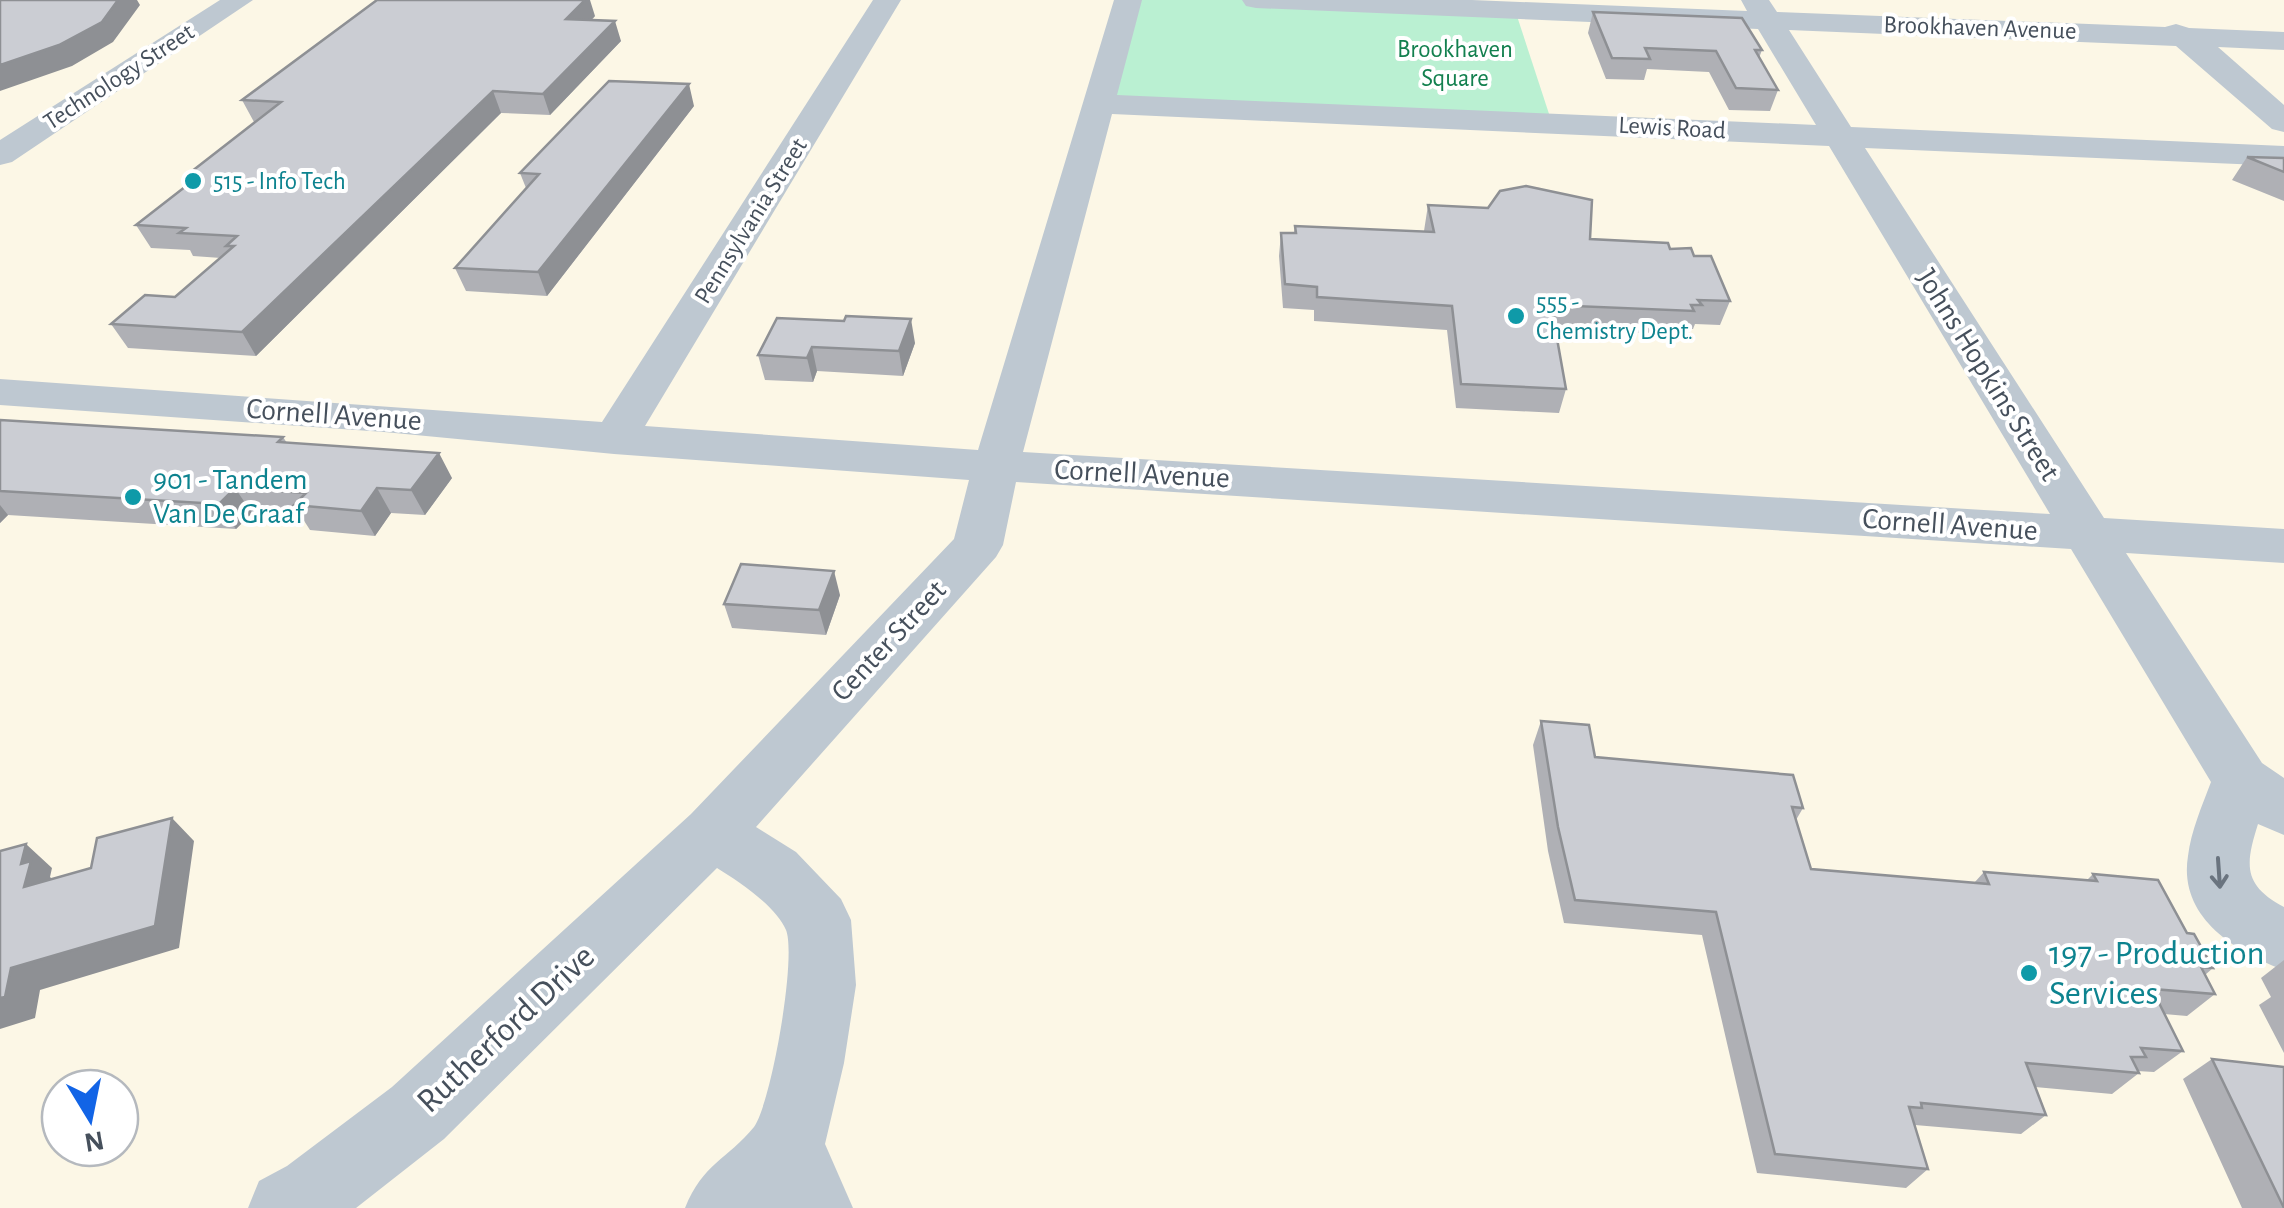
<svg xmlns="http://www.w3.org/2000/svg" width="2284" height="1208" font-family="'Alegreya Sans',sans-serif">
<rect width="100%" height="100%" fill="#f1eeee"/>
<path fill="#fcf7e6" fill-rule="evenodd" d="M 0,0 L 2284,0 L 2284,1208 L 0,1208 ZM 60,1088 L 120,1088 L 120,1148 L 60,1148 Z"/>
<path fill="#baf0d2" d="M 1129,0 L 1256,0 L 1515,10 L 1552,123 L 1102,104 Z"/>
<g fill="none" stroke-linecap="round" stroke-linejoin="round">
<path fill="#bec8d1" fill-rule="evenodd" d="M 220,0 L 253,0 L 12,162 L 0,165 L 0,140 Z
M 873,0 L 901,0 L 645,426 L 978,450 L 1114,0 L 1142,0 L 1117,95 L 1816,125 L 1758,29 L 1256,8 L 1246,6 L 1242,0 L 1472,0 L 1747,11 L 1741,0 L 1769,0 L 1777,12 L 2165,27 L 2176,24 L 2189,28 L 2284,32 L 2284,50 L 2218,47 L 2284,105 L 2284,132 L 2272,129 L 2176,46 L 1789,30 L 1851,127 L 2284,146 L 2284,166 L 1865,148 L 2104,518 L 2284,529 L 2284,563 L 2126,553 L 2262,763 L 2284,778 L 2284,835 L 2258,824 C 2245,865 2243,885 2284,907 L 2284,970 C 2235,952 2178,917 2188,856 C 2191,831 2202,806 2211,782 L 2071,549 L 1016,482 L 1003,545 L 996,557 L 756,827 L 796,852 L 841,899 L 851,920 L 856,985 L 844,1063 L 825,1144 L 853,1208 L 685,1208 C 703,1163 727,1160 754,1127 C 771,1104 797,957 786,930 C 776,906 738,881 717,868 L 444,1139 L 356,1208 L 248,1208 L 259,1181 L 287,1166 L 392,1087 L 691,814 L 954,539 L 969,480 L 614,454 L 384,432 L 0,405 L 0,379 L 602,422 ZM 1112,114 L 1829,146 L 2050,514 L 1023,452 Z"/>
</g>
<path fill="#afb0b5" d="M 1593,12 L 1762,50 L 1759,58 L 1778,90 L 1770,111 L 1729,110 L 1709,72 L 1647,69 L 1644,80 L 1606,79 L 1588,33 Z
M 595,16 L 592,20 L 621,41 L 550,115 L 501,113 L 256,356 L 128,348 L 111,324 L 175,297 L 221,258 L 193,256 L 190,250 L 151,248 L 136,225 L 191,182 L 187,175 L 256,122 L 254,122 L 242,100 Z
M 694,106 L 547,296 L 466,291 L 455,268 L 526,188 L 520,173 Z
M 2247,157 L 2284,158 L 2284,201 L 2232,180 Z
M 1428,205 L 1590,239 L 1670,249 L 1694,256 L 1730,301 L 1720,325 L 1695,324 L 1693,329 L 1688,329 L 1686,335 L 1555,329 L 1566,389 L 1559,413 L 1456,408 L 1447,330 L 1314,321 L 1314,310 L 1283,308 L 1279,256 L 1281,233 L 1294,233 L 1295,226 L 1424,231 Z
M 844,321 L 915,343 L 903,376 L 817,371 L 813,382 L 765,380 L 758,355 Z
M 0,420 L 283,437 L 287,443 L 452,478 L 425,515 L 391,513 L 375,536 L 310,530 L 301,516 L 252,513 L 236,529 L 8,515 L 0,523 Z
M 840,595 L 826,635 L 732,628 L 724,604 Z
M 1541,721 L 1595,757 L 1803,808 L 1796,820 L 1811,869 L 1974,883 L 1984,872 L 2087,880 L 2093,874 L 2187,933 L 2213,968 L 2205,975 L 2215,994 L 2187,1016 L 2164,1014 L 2183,1051 L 2154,1072 L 2137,1071 L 2139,1073 L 2112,1094 L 2035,1087 L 2046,1115 L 2021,1134 L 1915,1125 L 1928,1169 L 1906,1188 L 1757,1173 L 1702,935 L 1564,923 L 1548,851 L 1533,745 Z
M 2284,960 L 2284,1053 L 2259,1005 L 2271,997 L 2261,978 Z
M 2212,1059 L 2284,1208 L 2242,1208 L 2183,1079 Z"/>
<path fill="#8e9094" d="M 118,0 L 137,0 L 140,5 L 113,42 L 72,66 L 0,91 L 0,65 Z
M 585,0 L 590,0 L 595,16 L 572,39 L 566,19 Z
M 615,21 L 621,41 L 550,115 L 543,94 Z
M 689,84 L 694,106 L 547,296 L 538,272 Z
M 493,91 L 501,113 L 256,356 L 242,332 Z
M 911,319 L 915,343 L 903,376 L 899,351 Z
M 812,347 L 817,371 L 813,382 L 807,358 Z
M 439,453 L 452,478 L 425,515 L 411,490 Z
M 235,488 L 252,513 L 236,529 L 219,504 Z
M 377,488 L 391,513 L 375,536 L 361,511 Z
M 0,505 L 8,515 L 0,523 Z
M 834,571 L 840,595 L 826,635 L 819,610 Z
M 172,818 L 194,841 L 179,948 L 40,990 L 35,1018 L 0,1029 L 0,998 L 11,968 Z
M 26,844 L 52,868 L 50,877 L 57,884 L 24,887 L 21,864 Z"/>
<path fill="#cbcdd3" stroke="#8e9094" stroke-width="2.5" d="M 0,0 L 118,0 L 102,22 L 59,45 L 0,65 Z
M 377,0 L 585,0 L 566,19 L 615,21 L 543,94 L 493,91 L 242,332 L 111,324 L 145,295 L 175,297 L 234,246 L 226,246 L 237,236 L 179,233 L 186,228 L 136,225 L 199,176 L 187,175 L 281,102 L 242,100 Z
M 1593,12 L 1742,18 L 1762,50 L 1755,50 L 1778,90 L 1736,88 L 1716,51 L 1645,48 L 1650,59 L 1612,58 Z
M 609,81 L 689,84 L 538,272 L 455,268 L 539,174 L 520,173 Z
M 2247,157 L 2284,158 L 2284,172 Z
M 1526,186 L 1592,200 L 1590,239 L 1668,243 L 1670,249 L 1691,248 L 1694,256 L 1711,256 L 1730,301 L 1698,300 L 1702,305 L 1691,305 L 1694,311 L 1551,305 L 1566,389 L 1461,384 L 1452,306 L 1317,297 L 1317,287 L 1285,284 L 1281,233 L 1296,233 L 1295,226 L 1434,232 L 1428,205 L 1488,208 L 1500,191 Z
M 846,316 L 911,319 L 899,351 L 812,347 L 807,358 L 758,355 L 777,318 L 844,321 Z
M 0,420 L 283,437 L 278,442 L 439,453 L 411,490 L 377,488 L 361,511 L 294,505 L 306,493 L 235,488 L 219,504 L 0,491 Z
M 741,564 L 834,571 L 819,610 L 724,604 Z
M 1541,721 L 1589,725 L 1595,757 L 1793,775 L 1803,808 L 1792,807 L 1811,869 L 1989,884 L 1984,872 L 2097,881 L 2093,874 L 2158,880 L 2187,933 L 2194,934 L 2213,968 L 2201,967 L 2215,994 L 2152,989 L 2183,1051 L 2141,1048 L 2146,1057 L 2131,1057 L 2139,1073 L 2026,1063 L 2046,1115 L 1921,1103 L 1922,1108 L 1909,1107 L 1928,1169 L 1775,1154 L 1716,912 L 1575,900 L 1558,827 Z
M 172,818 L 155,926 L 11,968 L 5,997 L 0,998 L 0,851 L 26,844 L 21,864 L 31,861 L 24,887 L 91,868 L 97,838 Z
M 2212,1059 L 2284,1067 L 2284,1208 Z"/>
<defs><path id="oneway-shaft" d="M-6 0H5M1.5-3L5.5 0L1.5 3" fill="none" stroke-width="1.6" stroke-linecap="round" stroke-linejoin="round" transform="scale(2.5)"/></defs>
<use stroke="#6a747f" href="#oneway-shaft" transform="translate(2219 873) rotate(86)"/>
<g fill="#0f9aa8" stroke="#fff" stroke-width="4">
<circle cx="193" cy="181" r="10"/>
<circle cx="1516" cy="316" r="10"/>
<circle cx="133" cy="497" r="10"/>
<circle cx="2029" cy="973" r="10"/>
</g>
<g text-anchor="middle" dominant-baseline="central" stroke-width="8" stroke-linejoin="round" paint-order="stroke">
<g font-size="25" fill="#46505c" stroke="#fff">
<text transform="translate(1980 28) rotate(2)">Brookhaven Avenue</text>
<text transform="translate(119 77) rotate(-33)">Technology Street</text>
<text transform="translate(1672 128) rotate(3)">Lewis Road</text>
<text transform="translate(751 221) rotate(-58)">Pennsylvania Street</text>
</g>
<g font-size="25" fill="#13804f" stroke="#fff">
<text x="1455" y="49">Brookhaven<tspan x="1455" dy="29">Square</tspan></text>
</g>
<g font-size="25" fill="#0d838f" stroke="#fff" text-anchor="start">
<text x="213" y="181">515 - Info Tech</text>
<text x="1536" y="302">555 -<tspan x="1536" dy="29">Chemistry Dept.</tspan></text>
</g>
<g font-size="30" fill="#46505c" stroke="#fff">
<text transform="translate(1988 375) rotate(58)">Johns Hopkins Street</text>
<text transform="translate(334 415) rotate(4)">Cornell Avenue</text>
<text transform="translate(1142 474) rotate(3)">Cornell Avenue</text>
<text transform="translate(1950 525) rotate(4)">Cornell Avenue</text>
<text transform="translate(889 641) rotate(-47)">Center Street</text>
</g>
<g font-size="30" fill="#0d838f" stroke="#fff" text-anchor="start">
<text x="153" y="480">901 - Tandem<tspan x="153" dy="34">Van De Graaf</tspan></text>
</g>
<g font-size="35" fill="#0d838f" stroke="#fff" text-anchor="start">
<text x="2049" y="953">197 - Production<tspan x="2049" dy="40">Services</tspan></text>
</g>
<g font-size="35" fill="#46505c" stroke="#fff">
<text transform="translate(506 1029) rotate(-43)">Rutherford Drive</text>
</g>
</g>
<g transform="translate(90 1118) rotate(170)"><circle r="48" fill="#ffffff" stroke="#b5b9be" stroke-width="2.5"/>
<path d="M0-8L18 38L0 25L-18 38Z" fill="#1264e6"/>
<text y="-15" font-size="28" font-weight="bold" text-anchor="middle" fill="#46505c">N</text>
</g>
</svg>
